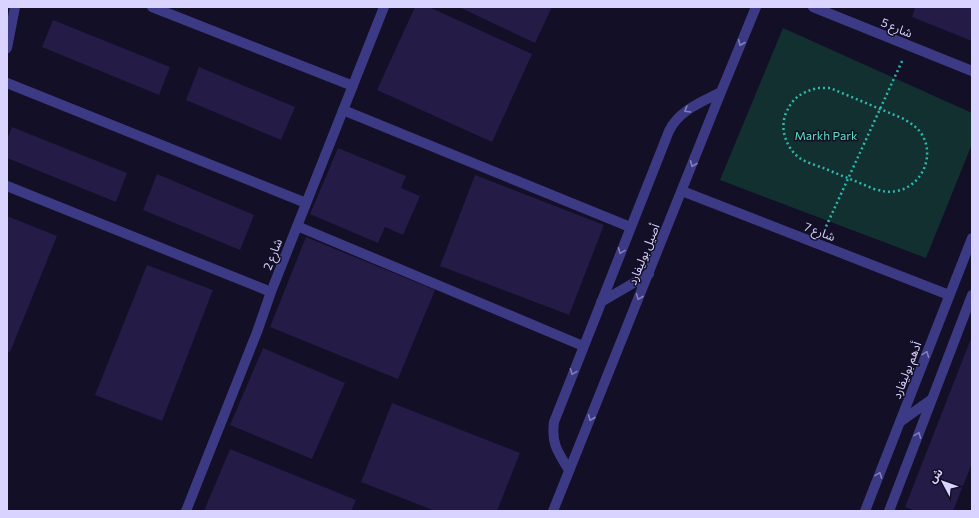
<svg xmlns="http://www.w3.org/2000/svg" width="979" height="518" font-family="Commissioner,'Noto Sans Arabic',sans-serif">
<rect width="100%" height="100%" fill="#130f26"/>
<path fill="#12302f" d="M 783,28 L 972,113 L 972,144 L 926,258 L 720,180 Z"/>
<path fill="#241b47" d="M 415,7 L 429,7 L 532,54 L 492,142 L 377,90 Z
M 459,7 L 552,7 L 535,43 Z
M 915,7 L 972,7 L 972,41 L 912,17 Z
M 53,20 L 170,67 L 159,95 L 42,47 Z
M 199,67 L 295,107 L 281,140 L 186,100 Z
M 12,127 L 127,173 L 116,202 L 7,158 L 7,140 Z
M 338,148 L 406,176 L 401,188 L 420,196 L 403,235 L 385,227 L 378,243 L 310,214 Z
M 157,174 L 254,215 L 240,250 L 143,210 Z
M 475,175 L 604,225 L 569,315 L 440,266 Z
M 7,216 L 57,236 L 10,352 L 7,351 Z
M 306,237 L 435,290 L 398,379 L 270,327 Z
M 147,265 L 213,290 L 162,421 L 95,395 Z
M 972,336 L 972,463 L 953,511 L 916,511 L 905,507 Z
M 263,348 L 345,383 L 312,459 L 230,425 Z
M 392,403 L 520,453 L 497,511 L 435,511 L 361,482 Z
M 230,449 L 356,500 L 351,511 L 204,511 Z"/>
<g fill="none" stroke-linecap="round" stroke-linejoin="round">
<path stroke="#2fb8b0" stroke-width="2.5" stroke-dasharray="2 3" stroke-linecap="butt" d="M 818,88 L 830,88 L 904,119 C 910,123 916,126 921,133 C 936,155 922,187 896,191 C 889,193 882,191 874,189 C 858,182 842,176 826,169 C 818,166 808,163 801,159 C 787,150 779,129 786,113 C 793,97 802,92 818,88 Z
M 824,231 L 903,59"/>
<path stroke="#3d3a85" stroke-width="10" d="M 152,7 L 353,86
M 813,7 L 972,71
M 7,48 L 15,7
M 7,83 L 306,203
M 343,110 L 630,227
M 7,186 L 271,292
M 682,191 L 949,295
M 297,226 L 583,346
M 601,302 L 649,274
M 900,422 L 932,399
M 569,470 C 558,452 551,444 554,422 L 669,131 C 679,110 702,102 721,92
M 186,511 L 257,332 L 271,292 L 384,7
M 553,511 L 721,92 L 756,7
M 865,511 L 972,238
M 889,511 L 972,295"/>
</g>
<defs><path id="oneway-chevron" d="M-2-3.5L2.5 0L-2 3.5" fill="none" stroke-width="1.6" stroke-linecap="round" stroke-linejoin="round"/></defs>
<g stroke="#837fbc">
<use href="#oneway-chevron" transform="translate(741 43) rotate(113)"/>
<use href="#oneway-chevron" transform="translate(687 110) rotate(149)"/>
<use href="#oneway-chevron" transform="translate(693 164) rotate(112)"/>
<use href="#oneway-chevron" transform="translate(621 251) rotate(111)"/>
<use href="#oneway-chevron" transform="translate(639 297) rotate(112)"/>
<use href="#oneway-chevron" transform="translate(926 354) rotate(-69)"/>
<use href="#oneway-chevron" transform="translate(573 372) rotate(111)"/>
<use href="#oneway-chevron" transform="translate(591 418) rotate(112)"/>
<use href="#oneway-chevron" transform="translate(918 435) rotate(-69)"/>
<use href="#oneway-chevron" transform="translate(879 475) rotate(-69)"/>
</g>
<g text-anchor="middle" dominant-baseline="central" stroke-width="3" stroke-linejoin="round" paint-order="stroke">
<g font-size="12" fill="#d9d4ff" stroke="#130f26">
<text transform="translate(897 27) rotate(22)">شارع 5</text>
<text transform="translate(820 231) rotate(21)">شارع 7</text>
<text transform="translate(272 254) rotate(-69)">شارع 2</text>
<text transform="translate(643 254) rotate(-68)">أصيل بوليفارد</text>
<text transform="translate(906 370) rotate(-69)">أدهم بوليفارد</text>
</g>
<g font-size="12" fill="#5fe0c0" stroke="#130f26">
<text x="826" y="135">Markh Park</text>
</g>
</g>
<rect width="979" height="518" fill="none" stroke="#d9d4ff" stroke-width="16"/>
<g transform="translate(943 482) rotate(311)" stroke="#130f26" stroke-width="3" paint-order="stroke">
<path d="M0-3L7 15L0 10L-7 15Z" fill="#d9d4ff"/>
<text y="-6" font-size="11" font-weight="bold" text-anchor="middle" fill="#d9d4ff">ش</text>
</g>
</svg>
